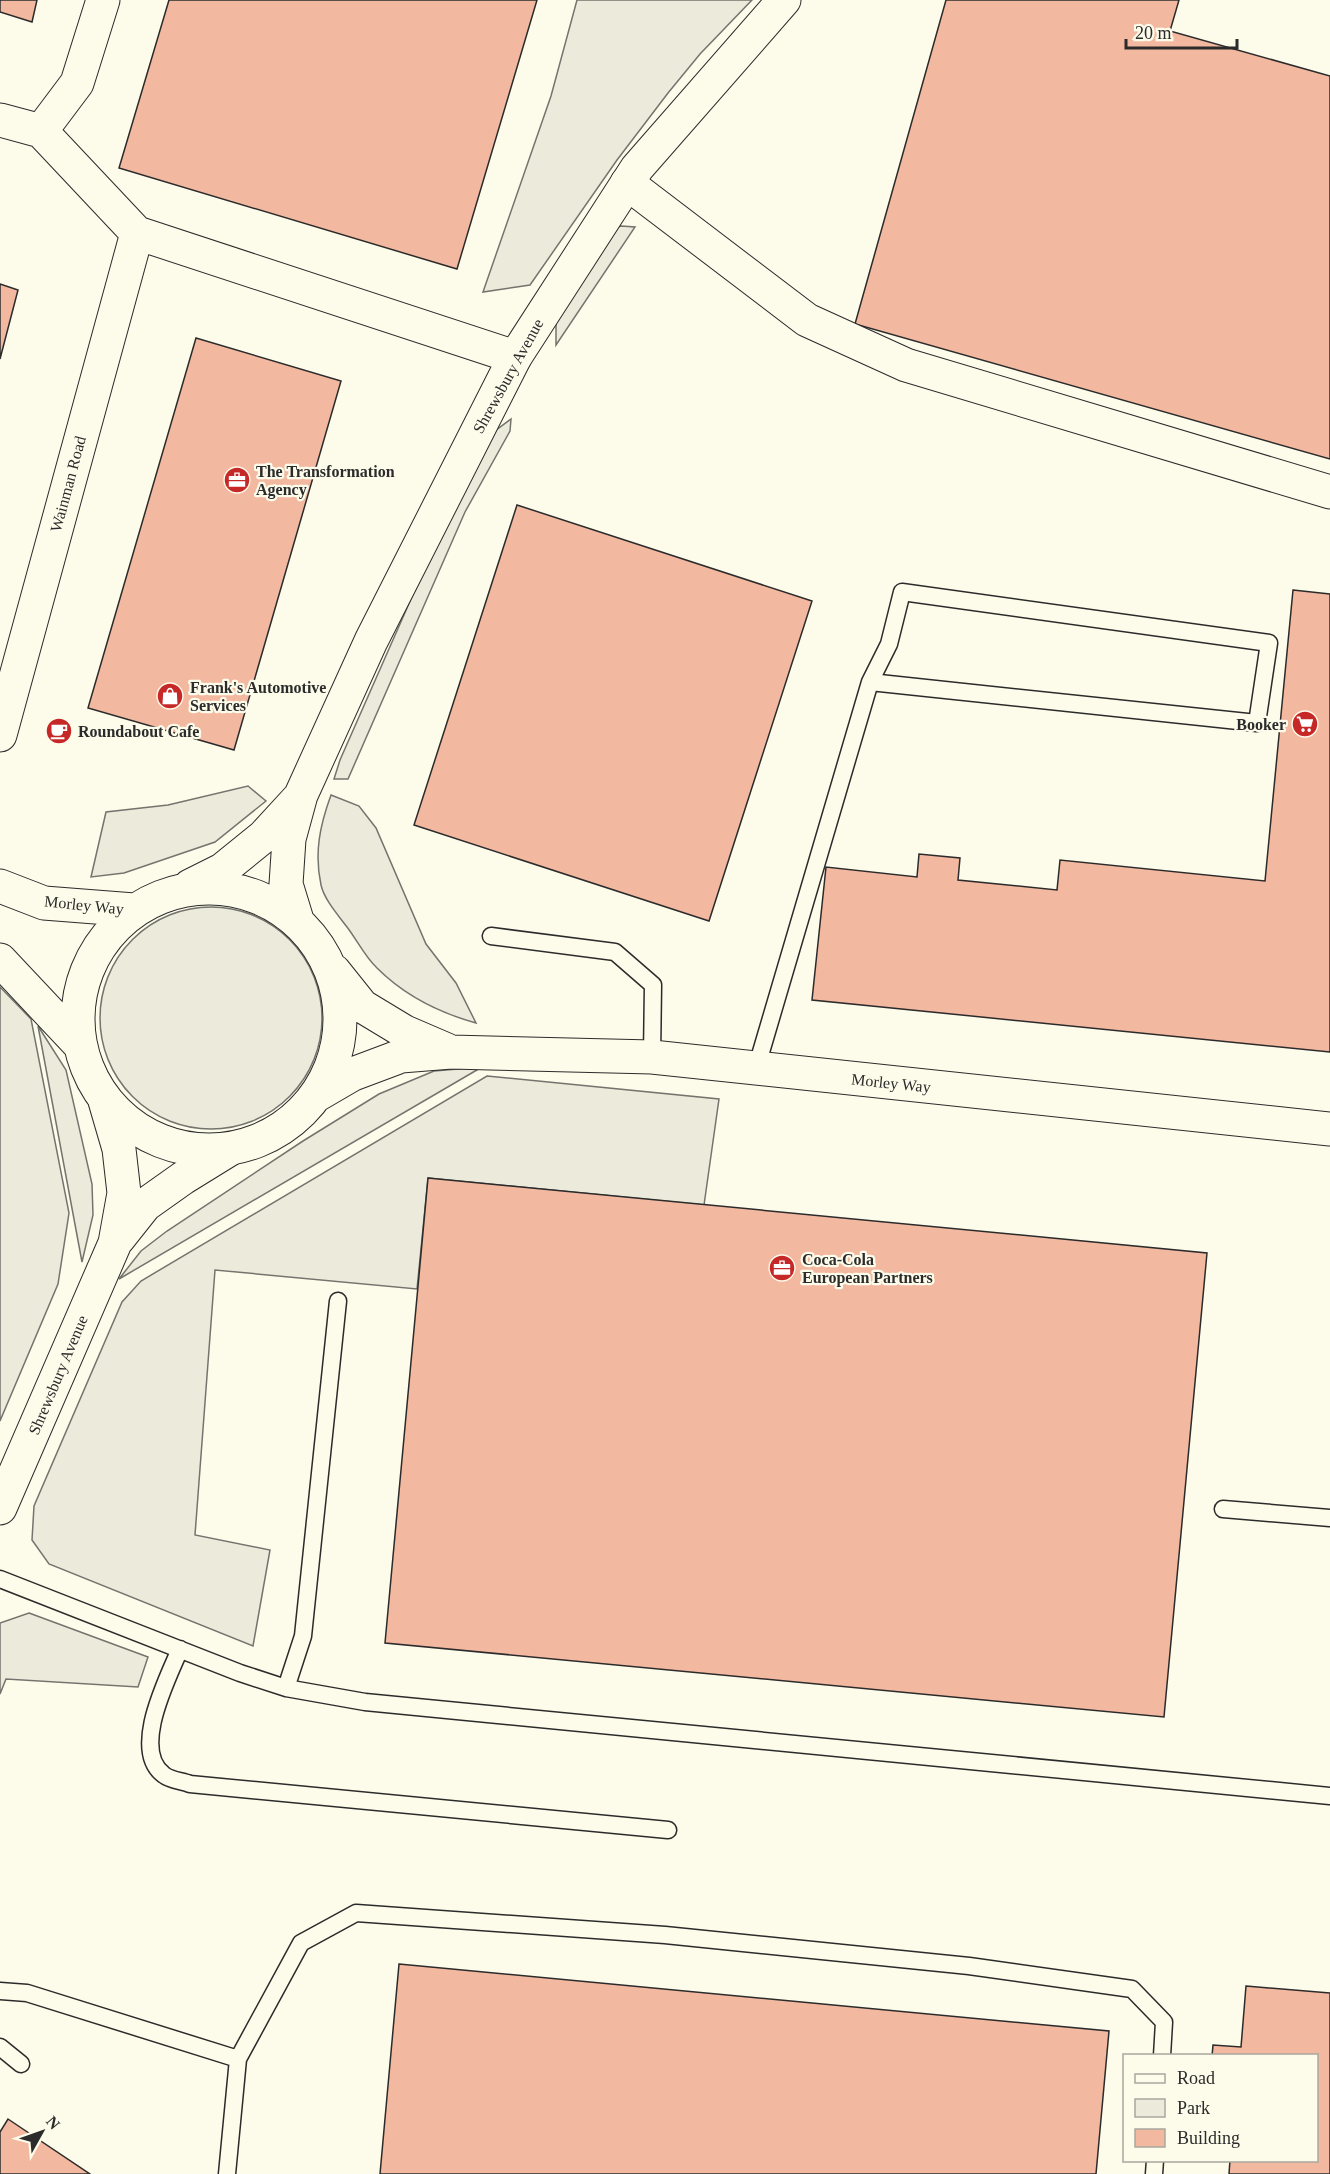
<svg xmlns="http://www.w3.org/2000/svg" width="1330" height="2174" font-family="'Times New Roman',serif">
<rect width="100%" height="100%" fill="#fdfbea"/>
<path fill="#ecebdb" stroke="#74746e" stroke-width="1.5" d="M 577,0 L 752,0 L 700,54 L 668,93 L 617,160 L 530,285 L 483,292 L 551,96 Z
M 621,226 L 635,227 L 556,345 L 556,321 L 614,228 Z
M 511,419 L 510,431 L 465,512 L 348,779 L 334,779 L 340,760 L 411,599 L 488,436 Z
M 248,786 L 266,801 L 215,842 L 124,873 L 91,877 L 106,812 L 168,805 Z
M 331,795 L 359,806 L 376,828 L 426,944 L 456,983 L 476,1023 C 440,1013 404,995 377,968 C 365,957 357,940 347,927 C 338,915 324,899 321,885 C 314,853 320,825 331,795 Z
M100 1018a111 111 0 1 1 222 0a111 111 0 1 1-222 0Z
M 0,987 L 31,1019 L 69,1213 L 58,1284 L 0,1421 Z
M 38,1026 L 66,1070 L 92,1184 L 93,1215 L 82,1262 Z
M 482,1067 L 119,1279 L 141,1251 L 167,1231 L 303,1141 L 379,1094 L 434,1071 Z
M 487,1076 L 719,1099 L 704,1205 L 428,1178 L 417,1289 L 215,1270 L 195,1535 L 270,1550 L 253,1646 L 49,1564 L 32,1540 L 34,1506 L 122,1302 L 141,1281 Z
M 29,1613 L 148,1657 L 138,1687 L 6,1679 L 0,1694 L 0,1623 Z"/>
<path fill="#f2b8a0" stroke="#2b2b2b" stroke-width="1.5" d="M 0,0 L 37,0 L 32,22 L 0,12 Z
M 169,0 L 537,0 L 457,269 L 119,168 Z
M 946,0 L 1179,0 L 1170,31 L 1330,76 L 1330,459 L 855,324 Z
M 0,284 L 18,290 L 0,359 Z
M 196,338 L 341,381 L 234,750 L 88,708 Z
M 517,505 L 812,601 L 709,921 L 414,825 Z
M 1293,590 L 1330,594 L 1330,1052 L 812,1000 L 826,867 L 917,877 L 919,854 L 960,858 L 958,880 L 1057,890 L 1060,860 L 1265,881 Z
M 428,1178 L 1207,1253 L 1164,1717 L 385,1643 Z
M 399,1964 L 1109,2031 L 1096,2174 L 380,2174 Z
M 1246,1986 L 1330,1993 L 1330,2174 L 1229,2174 L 1230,2160 L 1316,2160 L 1316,2056 L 1212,2056 L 1213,2045 L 1241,2047 Z
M 8,2119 L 90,2174 L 0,2174 L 0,2132 Z"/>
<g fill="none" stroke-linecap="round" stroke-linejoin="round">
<defs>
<path id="service" d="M 902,592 L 1269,643 L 1257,723 L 870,682 L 889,644 Z
M 491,936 L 615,952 L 653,985 L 652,1057
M 756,1069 L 870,682
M 1223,1509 L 1330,1518
M 0,1579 L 240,1673 L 286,1688 L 365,1702 L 1330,1796
M 180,1649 C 168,1678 130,1750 164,1775 C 170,1780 182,1781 190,1784 L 668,1830
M 286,1688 L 303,1636 L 338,1301
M 0,1991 L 27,1993 L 238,2059 L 227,2174
M 0,2047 L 21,2064
M 238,2059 L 301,1943 L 356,1913 L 665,1935 L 969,1966 L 1132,1989 L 1164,2022 L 1162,2056
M 1154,2174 L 1155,2160"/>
<path id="minor" d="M 0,120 L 41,131 L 137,233 L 515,357
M 41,131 L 77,83 L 103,0
M 627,183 L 807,320 L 906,365 L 1330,492
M 0,735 L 137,233
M 118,1239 L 145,1205 L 183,1178 L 230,1149
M 0,1508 L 115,1243 L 124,1193 L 119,1149 L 105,1101"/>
<path id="tertiary" d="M 0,886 L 44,903 L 134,910
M 190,886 L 222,870 L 264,836 L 298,799
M78 1019a131 131 0 1 1 262 0a131 131 0 1 1-262 0Z
M 297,920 L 286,884 L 289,839 L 301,795 L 371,641 L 515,357 L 637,168 L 784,0
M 0,960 L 79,1044
M 334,971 L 362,1006 L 405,1032 L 447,1050
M 317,1095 L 353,1074 L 401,1056 L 451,1052 L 652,1057 L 1330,1129"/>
</defs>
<use href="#service" stroke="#2b2b2b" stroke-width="19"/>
<use href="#minor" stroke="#2b2b2b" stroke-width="35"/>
<use href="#tertiary" stroke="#2b2b2b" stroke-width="35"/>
<use href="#service" stroke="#fdfbea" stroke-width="16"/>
<use href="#minor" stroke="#fdfbea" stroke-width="33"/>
<use href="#tertiary" stroke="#fdfbea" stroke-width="33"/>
</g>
<defs>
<symbol id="office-disc" viewBox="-11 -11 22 22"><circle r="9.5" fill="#c62828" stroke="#fdfbea"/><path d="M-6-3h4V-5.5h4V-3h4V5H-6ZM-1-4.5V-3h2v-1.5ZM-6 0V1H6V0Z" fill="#fff"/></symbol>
<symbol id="shop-disc" viewBox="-11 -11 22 22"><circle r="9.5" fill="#c62828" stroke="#fdfbea"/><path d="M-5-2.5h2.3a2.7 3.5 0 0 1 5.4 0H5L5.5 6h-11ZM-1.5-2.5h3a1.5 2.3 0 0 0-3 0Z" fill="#fff"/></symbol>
<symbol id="supermarket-disc" viewBox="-11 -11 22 22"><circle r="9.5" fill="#c62828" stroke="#fdfbea"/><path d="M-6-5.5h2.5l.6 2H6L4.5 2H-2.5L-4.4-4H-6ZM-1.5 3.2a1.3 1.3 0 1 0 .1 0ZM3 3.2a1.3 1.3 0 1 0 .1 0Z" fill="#fff"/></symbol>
<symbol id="cafe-disc" viewBox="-11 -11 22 22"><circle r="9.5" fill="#c62828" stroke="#fdfbea"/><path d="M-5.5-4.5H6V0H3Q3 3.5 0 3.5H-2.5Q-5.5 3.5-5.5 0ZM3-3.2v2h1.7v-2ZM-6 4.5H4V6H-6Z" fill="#fff"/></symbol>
</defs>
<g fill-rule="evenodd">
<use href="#office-disc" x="222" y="465" width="30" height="30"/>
<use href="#shop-disc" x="155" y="681" width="30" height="30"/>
<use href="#supermarket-disc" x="1290" y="709" width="30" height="30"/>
<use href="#cafe-disc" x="44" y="716" width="30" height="30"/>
<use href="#office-disc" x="767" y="1253" width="30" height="30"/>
</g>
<g text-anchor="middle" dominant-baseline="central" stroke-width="4.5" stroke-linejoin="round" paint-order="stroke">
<g font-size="16" fill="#2b2b2b" stroke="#fdfbea">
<text transform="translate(508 376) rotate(-61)">Shrewsbury Avenue</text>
<text transform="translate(68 484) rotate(-75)">Wainman Road</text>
<text transform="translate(84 905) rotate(6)">Morley Way</text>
<text transform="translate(891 1083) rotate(6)">Morley Way</text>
<text transform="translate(58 1375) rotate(-67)">Shrewsbury Avenue</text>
</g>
<g font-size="16" font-weight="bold" fill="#2b2b2b" stroke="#fdfbea" text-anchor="start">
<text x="256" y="471">The Transformation<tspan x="256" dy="18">Agency</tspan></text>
<text x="190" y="687">Frank's Automotive<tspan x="190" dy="18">Services</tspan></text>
<text x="1286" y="724" text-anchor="end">Booker</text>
<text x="78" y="731">Roundabout Cafe</text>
<text x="802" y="1259">Coca-Cola<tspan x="802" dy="18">European Partners</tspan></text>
</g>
</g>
<rect x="1123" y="2054" width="195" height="108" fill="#fdfbea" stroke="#a9a89e" stroke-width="1.5"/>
<rect x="1135" y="2074" width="30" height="9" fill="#fdfbea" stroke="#a9a89e" stroke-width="1.5"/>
<text x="1177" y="2084" font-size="18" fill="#2b2b2b">Road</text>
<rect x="1135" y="2099" width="30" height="18" fill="#ecebdb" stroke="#a9a89e" stroke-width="1.5"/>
<text x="1177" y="2114" font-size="18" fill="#2b2b2b">Park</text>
<rect x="1135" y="2129" width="30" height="18" fill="#f2b8a0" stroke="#a9a89e" stroke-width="1.5"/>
<text x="1177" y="2144" font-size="18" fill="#2b2b2b">Building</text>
<g transform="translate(42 2132) rotate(50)" stroke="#fdfbea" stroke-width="4.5" paint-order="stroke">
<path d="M0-4.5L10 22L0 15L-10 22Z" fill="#2b2b2b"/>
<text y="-9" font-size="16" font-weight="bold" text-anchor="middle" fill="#2b2b2b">N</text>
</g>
<path d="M1126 39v9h111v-9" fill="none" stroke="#2b2b2b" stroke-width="3"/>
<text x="1135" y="39" font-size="18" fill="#2b2b2b" stroke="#fdfbea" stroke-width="4.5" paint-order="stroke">20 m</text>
</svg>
